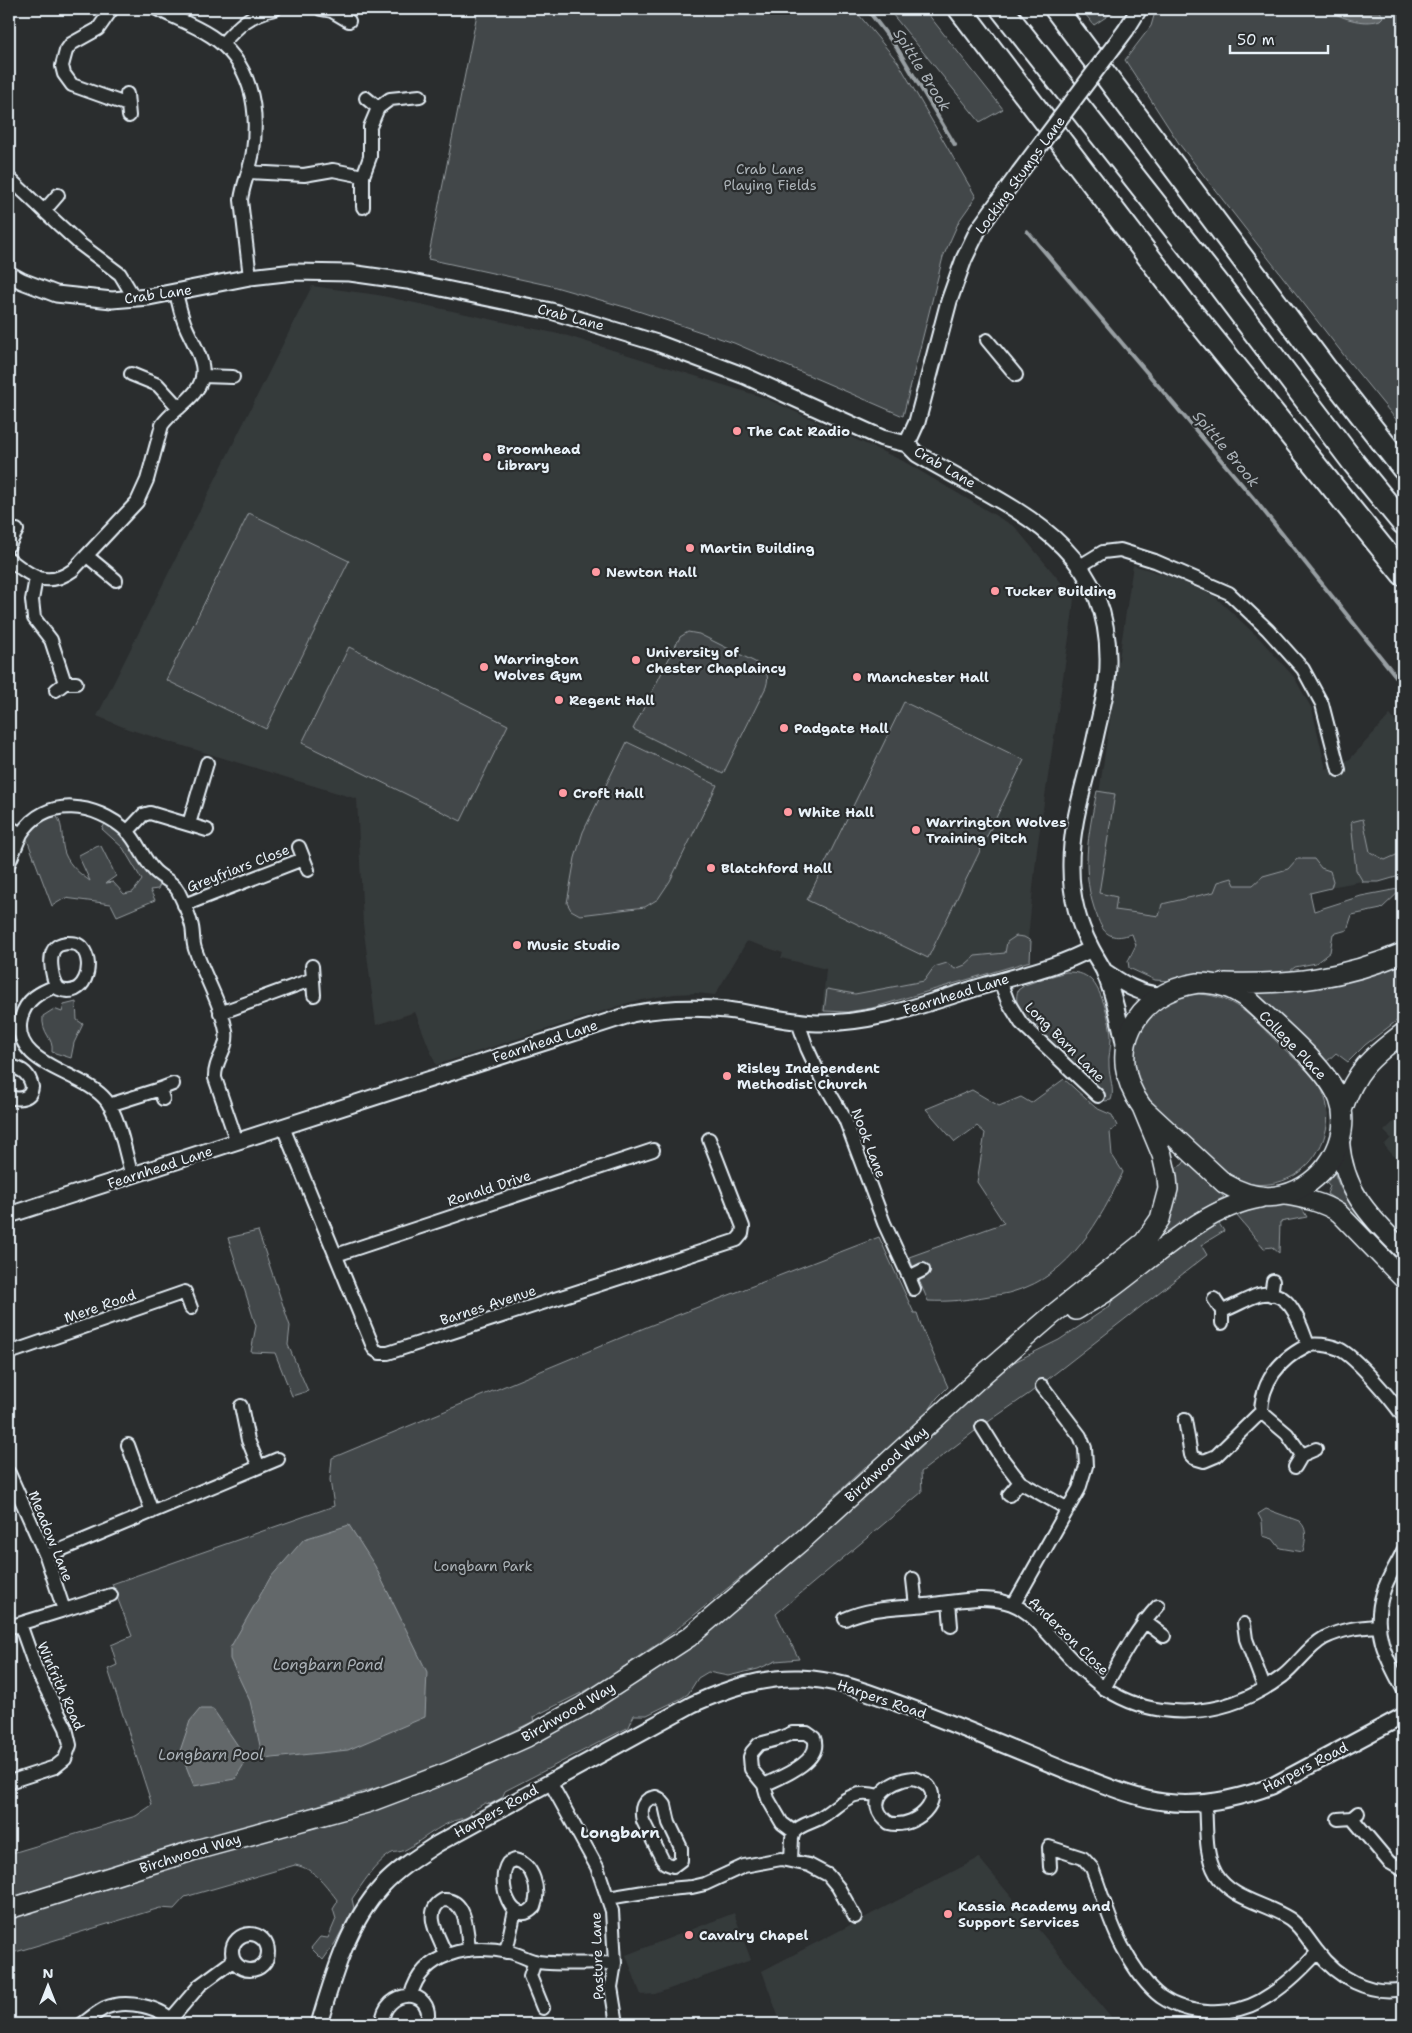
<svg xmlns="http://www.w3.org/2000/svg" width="1412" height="2033" font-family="'Shantell Sans',sans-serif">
<rect width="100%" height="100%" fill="#2a2d2e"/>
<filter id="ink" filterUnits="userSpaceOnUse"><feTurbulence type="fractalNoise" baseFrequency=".02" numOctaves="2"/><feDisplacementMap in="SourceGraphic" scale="10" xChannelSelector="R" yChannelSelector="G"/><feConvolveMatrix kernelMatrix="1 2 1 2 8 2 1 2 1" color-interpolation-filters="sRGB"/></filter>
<g filter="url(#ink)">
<path fill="#363a3b" d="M 312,286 L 378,295 L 568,336 L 765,398 L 903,461 L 1015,527 L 1074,598 L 1072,618 L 1037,849 L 1026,958 L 848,1011 L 822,1012 L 826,969 L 781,958 L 783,953 L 747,941 L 715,995 L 696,993 L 674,994 L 631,1002 L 436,1065 L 415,1012 L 376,1025 L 363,924 L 357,799 L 128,729 L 97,716 Z
M 1133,565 L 1172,577 L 1214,596 L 1260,639 L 1294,677 L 1312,709 L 1326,769 L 1350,759 L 1390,715 L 1403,730 L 1403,866 L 1368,880 L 1298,893 L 1118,933 L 1090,884 L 1099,793 Z
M 1403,1113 L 1403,1167 L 1384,1145 L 1391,1138 L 1384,1131 Z
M 979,1858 L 1117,2024 L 781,2024 L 762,1971 Z
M 734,1913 L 751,1960 L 655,1994 L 641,1995 L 626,1955 Z"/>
<path fill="#424648" stroke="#959ca0" d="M 478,9 L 854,9 L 898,62 L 976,197 L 959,221 L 943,257 L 903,416 L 734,343 L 635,310 L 552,286 L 428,259 Z
M 888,9 L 924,9 L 1003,109 L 980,122 Z
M 1081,9 L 1118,9 L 1094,25 Z
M 1156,9 L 1403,9 L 1403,428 L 1350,363 L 1180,145 L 1125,60 L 1151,26 Z
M 249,513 L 349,561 L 266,729 L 166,680 Z
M 688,632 L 699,634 L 755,662 C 766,668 770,675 766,687 L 723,774 L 633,729 L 680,637 Z
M 349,647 L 508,725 L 461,821 L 302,743 Z
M 904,702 L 1024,760 L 928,958 L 807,900 Z
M 627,742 L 717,785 L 670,881 L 658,899 L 645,907 L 580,915 L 571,910 L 567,903 L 575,858 L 583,832 Z
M 1097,791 L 1115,794 L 1099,893 L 1117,897 L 1115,910 L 1159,916 L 1162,904 L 1214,892 L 1218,882 L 1232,878 L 1235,885 L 1253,885 L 1263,876 L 1288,869 L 1297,859 L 1314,859 L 1321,868 L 1330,871 L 1333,881 L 1331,888 L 1310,893 L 1314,911 L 1361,896 L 1403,888 L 1381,909 L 1352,915 L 1347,930 L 1333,934 L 1330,952 L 1316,963 L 1295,967 L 1285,975 L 1171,981 L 1155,980 L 1129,968 L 1128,961 L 1136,945 L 1132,934 C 1127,935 1119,938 1113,936 C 1104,934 1100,925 1097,916 C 1080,873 1088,835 1097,791 Z
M 56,815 C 65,827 60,841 65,854 C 70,866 80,874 90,881 L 79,857 L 79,855 L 98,845 L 101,846 L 116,876 L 106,883 L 113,882 L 124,894 L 133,892 L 142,880 L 123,848 L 102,829 L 106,822 C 120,831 131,842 140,856 C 148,869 145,875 160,884 L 158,889 L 150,890 L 155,900 L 117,916 L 111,904 L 65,898 L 52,906 L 25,834 L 47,816 Z
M 1363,819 L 1370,852 L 1385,860 L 1403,852 L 1403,875 L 1379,882 L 1363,882 L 1356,870 L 1351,822 Z
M 1016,936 L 1024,937 L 1031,941 L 1030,961 L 872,1008 L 847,1012 L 824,1011 L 827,989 L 855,994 L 924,981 L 934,967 L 947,963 L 955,969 L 965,965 L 975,956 L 1005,953 L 1007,942 Z
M 1403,962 L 1403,1016 L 1365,1045 L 1348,1062 L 1336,1053 L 1325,1063 L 1254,993 L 1254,991 Z
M 1066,972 C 1076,972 1084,973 1091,980 C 1102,990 1111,1024 1111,1038 C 1111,1048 1108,1057 1109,1066 C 1109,1077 1115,1090 1111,1100 L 1105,1101 L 1032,1028 C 1023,1017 1013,1005 1018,990 L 1025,985 L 1042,979 Z
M 1192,994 C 1233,993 1251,1017 1278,1043 C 1290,1055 1305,1067 1316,1081 C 1337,1107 1328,1148 1303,1169 C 1287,1183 1264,1188 1243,1182 C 1224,1177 1210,1158 1196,1145 C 1177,1128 1152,1111 1140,1088 C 1119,1045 1149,1003 1192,994 Z
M 76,1002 L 77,1020 L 83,1024 L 74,1043 L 71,1058 L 52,1052 C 54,1037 41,1034 43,1016 L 54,1009 L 62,1012 L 64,1005 Z
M 1064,1079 L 1096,1108 L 1112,1115 L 1117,1126 L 1110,1132 L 1112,1155 L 1123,1172 C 1101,1219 1070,1276 1015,1291 C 1007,1294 997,1295 989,1296 C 968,1300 949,1302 928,1301 L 909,1257 L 1004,1223 L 977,1182 L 985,1133 L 977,1126 L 955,1142 L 926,1109 L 972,1090 L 999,1106 L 1021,1097 L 1031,1103 Z
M 1185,1161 L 1224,1197 L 1192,1215 L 1159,1239 L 1158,1237 C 1173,1211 1177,1198 1175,1168 L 1182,1165 Z
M 1332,1164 C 1342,1207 1374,1230 1403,1262 L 1403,1269 L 1348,1208 L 1327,1194 L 1330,1186 L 1321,1176 Z
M 1273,1201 L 1301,1207 L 1307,1217 L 1280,1222 L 1279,1253 L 1272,1247 L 1264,1248 L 1237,1216 L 1256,1206 Z
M 1218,1222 L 1224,1231 L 1201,1245 L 1207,1255 L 1030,1393 L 975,1431 L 921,1472 L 922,1492 L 776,1614 L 799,1659 L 776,1661 L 758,1669 L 728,1676 L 708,1672 L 698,1678 L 688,1694 L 680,1699 L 647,1715 L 634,1715 L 629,1727 L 505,1791 L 502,1798 L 490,1804 L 485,1803 L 470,1812 L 471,1818 C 447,1817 425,1839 405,1850 C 400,1853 394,1851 390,1854 C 374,1865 363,1883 352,1899 L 354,1908 L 335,1943 L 323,1960 L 311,1948 L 320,1937 L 328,1938 L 336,1919 L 333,1909 L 338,1901 C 326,1886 316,1869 295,1865 L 185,1897 L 174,1909 L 160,1908 L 9,1954 L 9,1913 L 461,1771 L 737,1606 L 877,1487 L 937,1432 L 998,1370 L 1059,1340 L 1110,1306 L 1115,1291 L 1148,1266 Z
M 258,1231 L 290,1326 L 288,1345 L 308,1391 L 292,1396 L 275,1353 L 251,1352 L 256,1326 L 228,1238 Z
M 879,1237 L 914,1313 L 917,1313 L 923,1331 L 948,1387 L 937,1398 L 928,1412 L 871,1469 L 866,1466 L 790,1538 L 667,1637 L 599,1684 L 533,1717 L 534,1721 L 443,1765 L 406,1779 L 9,1898 L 9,1854 L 136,1816 L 152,1805 L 108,1669 L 117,1665 L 111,1645 L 132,1636 L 112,1584 L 334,1506 L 330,1480 L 332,1458 L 649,1326 Z
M 1266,1509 L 1299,1521 C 1309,1529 1305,1541 1303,1552 L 1280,1548 L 1273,1539 L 1263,1536 L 1262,1521 L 1258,1514 Z"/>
<path fill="#63686b" stroke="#989fa3" d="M 1324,9 L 1379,9 L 1383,17 L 1380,20 C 1361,26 1341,17 1324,9 Z
M 349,1525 L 375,1566 L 427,1672 L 425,1717 L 348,1750 L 263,1759 L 250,1701 L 230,1659 L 230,1648 L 270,1578 L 304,1539 Z
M 200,1709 L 213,1709 L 247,1759 L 235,1779 L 194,1786 L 180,1751 L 190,1721 Z"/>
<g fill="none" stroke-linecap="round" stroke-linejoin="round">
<path stroke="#989fa3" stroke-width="4" d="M 867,9 L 897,48 L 955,145
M 1027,231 L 1255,500 L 1403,685"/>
<defs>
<path id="minor" d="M 112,9 L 98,29 L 71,44 L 66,51 L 62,66 L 64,74 L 72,85 L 128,105
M 157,9 C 175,18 194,25 211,36 C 251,62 259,107 253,151 C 251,168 243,183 241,200 L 250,277
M 321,9 L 332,11 L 349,21
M 222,44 C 238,26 250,14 275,9
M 127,94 L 129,116
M 366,98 L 378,108 L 390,99 L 420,96
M 248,172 L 304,175 L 333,170 L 363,176
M 9,178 L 44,211
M 58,195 L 44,211 L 80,244 L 120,274 L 135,299
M 363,207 L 363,176 L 370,157 L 370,127 L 378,108
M 987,340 L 1016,375
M 131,374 L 158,385 L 179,408
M 202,376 L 233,377
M 9,545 L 17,530
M 87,556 L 116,580
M 9,559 C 30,576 47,589 73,570 L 137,502 L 147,480 L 162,425 C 171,412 185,405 195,392 C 213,370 195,348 186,327 C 181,316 179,304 176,293
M 1080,566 L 1103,552 L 1120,550 L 1155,561 L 1229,593 L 1268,630 L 1303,669 L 1322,704 L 1339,770
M 36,578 L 32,600 L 34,618 L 51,640 L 65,683
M 56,690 L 65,683 L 76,683
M 189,824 L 207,763
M 9,827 L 21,834 L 9,863
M 127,832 L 143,815 L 150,813 L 207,830
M 21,834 C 46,795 96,803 127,831 C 138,842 142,857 153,869 C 160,878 172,880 178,891 C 183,901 188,912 191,923 C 194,931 192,940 195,949 C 204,976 221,1003 226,1031 C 229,1049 214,1060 215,1078 L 237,1142
M 299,847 L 308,870
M 184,905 L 303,859
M 67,943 C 72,943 78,943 82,948 C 96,964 84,1000 59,989 C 52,981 49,960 53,951 C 56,945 61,944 67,943 Z
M 312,966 L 314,995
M 1000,981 L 1008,1002 L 1021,1023 L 1098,1096
M 56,986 C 40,992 26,999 21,1018 C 10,1066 83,1071 106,1100 C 120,1118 125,1153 132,1176
M 220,1013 L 313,979
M 798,1022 L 807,1048 L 821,1078 L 845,1119 L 884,1223 L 909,1277
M 9,1066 C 21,1068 30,1074 32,1087 C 31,1099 19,1100 9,1097
M 163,1099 L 160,1089 L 173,1084
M 109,1105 L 160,1089
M 283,1127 L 374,1349 L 380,1353 L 388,1353 L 737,1240 L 742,1234 L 743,1227 L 709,1139
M 336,1255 L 653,1150
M 914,1289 L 909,1277 L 923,1270
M 1271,1295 L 1273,1281
M 1214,1299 L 1222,1311 L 1222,1323
M 1222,1311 C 1234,1307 1246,1299 1258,1295 C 1290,1286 1300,1323 1308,1345 C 1318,1344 1329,1345 1339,1349 C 1356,1357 1391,1399 1403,1416
M 9,1353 L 185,1292 L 191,1308
M 241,1406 L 248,1440 L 259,1467
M 1185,1420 L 1191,1455 L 1194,1458 L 1204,1461 L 1216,1456 L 1261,1412
M 982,1427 L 1000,1456 L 1020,1482 L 1068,1509
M 128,1445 L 152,1512
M 1302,1455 L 1287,1434 L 1261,1412 C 1262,1380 1280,1359 1308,1345
M 1295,1467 L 1302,1455 L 1316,1449
M 9,1473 L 46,1556 L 64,1610 L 9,1627
M 1009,1495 L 1020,1482
M 1403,1551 C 1397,1565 1387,1578 1383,1593 C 1371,1630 1386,1658 1403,1689
M 46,1556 L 278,1459
M 913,1579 L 916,1606
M 949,1602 L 951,1626
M 1014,1604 L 1079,1489 L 1086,1466 L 1085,1448 L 1080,1436 L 1042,1386
M 64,1610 L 111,1595
M 845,1619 C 870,1607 900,1608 926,1605 C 952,1602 980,1595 1005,1602 C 1026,1607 1038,1623 1052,1638 C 1085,1675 1111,1703 1162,1710 C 1207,1716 1247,1703 1283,1676 C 1297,1665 1308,1647 1324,1638 C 1342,1629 1360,1627 1379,1626
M 1144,1621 L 1164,1636
M 1244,1624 L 1246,1639 L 1264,1687
M 1104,1689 C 1120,1660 1135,1631 1158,1606
M 913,1778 C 955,1789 919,1831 889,1823 C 861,1802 889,1780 913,1778 Z
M 9,1782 L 55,1767 L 65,1759 L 70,1745 L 66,1728 L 36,1669 L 20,1624
M 550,1782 L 597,1867 L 612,1911 L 615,1963 L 611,1987 L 617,2024
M 764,1785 C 781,1777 823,1761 814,1738 L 807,1733 L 792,1733 L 778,1739 L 759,1744 L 752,1752 L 750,1757 L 751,1769 L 764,1785 L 768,1799 L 782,1823 L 794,1832 L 792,1838 L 791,1860
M 656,1797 L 660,1799 L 665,1805 L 669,1823 L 681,1848 L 681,1860 L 673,1866 L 665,1863 L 662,1859 L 643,1821 C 640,1809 642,1799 656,1797 Z
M 1205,1803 C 1207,1825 1204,1854 1216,1874 C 1232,1900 1266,1903 1290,1919 C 1302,1928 1308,1940 1317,1951 C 1336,1977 1370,1996 1403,1989
M 1352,1818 L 1389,1862 L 1403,1870
M 1338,1819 L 1352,1818 L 1358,1813
M 794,1832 C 800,1825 810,1823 818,1819 C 841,1806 849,1787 879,1796
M 515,1860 C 534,1864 540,1891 534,1907 C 513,1930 495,1882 508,1863 Z
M 1050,1867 L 1049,1847 L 1083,1858 L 1092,1868 C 1102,1894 1109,1921 1122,1946 C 1131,1963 1146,1986 1161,1997 C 1189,2016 1231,2017 1260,2001 C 1282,1989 1301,1971 1318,1952
M 608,1898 L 656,1890 L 692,1887 L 705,1884 L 744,1866 L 781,1859 L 809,1865 L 828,1875 L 838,1887 L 855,1917
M232 1952a18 18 0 1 1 36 0a18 18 0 1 1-36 0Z
M 506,1952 L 515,1910
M 446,1955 C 440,1938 421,1912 443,1900 C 467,1898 467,1932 469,1950
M 535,1961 L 530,1976 L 543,2008
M 411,1995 C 422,1952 470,1944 509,1952 C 519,1954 528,1960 538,1962 C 563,1965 590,1963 615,1963
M 171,2019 L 200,1985 L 234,1960
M 82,2024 C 89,2019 97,2012 105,2008 C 125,1999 162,2006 175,2024
M 382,2024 C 383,1987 436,1986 427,2024"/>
<path id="tertiary" d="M 1126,30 L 1139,9
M 9,274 L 22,281 L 56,294 L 112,300 L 149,297 L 250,277 L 294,272 L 350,273 L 407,281 L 551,311 L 657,343 L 745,376 L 882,438 L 907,444 L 917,454 C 1005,506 1111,540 1108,664 C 1108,688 1101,711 1096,734 C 1087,778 1070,823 1071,868 C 1071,896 1078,923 1091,948 C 1095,956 1100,963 1104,971 C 1114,995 1120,1022 1125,1047
M 907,444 L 917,422 L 949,301 L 964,259 L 978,230 L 1019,173
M 1104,971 C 1122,983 1138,994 1160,995
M 9,1215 L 632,1014 C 663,1008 695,1007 727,1010 C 757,1014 787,1022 817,1023 C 875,1024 929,1002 983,986 C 1020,975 1058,967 1091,949
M 319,2024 C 333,1977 348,1923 382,1886 C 398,1869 417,1857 437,1844 L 693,1704 C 727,1689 760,1677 799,1678 C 834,1679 865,1691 897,1703 C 956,1724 1013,1749 1070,1772 C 1100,1783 1132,1798 1164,1802 C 1201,1807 1237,1799 1272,1786 L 1403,1716"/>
<path id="secondary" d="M 1340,1142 C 1344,1192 1370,1216 1403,1250
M 1283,1195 C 1303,1198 1322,1202 1339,1213 L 1403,1279"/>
<path id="primary" d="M 1198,983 C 1219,983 1233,988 1250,1001 C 1276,1026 1326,1066 1339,1099 C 1354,1139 1323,1186 1282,1195 C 1262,1200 1241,1193 1224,1183 L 1142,1107 C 1103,1053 1134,992 1198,983 Z
M 1225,983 C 1289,985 1344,978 1403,953
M 1342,1110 C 1356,1070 1370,1058 1403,1033
M 1076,1310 C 1087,1303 1099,1297 1109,1290 C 1155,1257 1203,1208 1260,1198
M 9,1909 L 192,1851 L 367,1803 L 449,1772 L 527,1737 L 583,1706 L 689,1637 L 805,1538 L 986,1372 L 1051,1316 L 1144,1242 L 1160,1219 L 1168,1189 L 1167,1177 L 1162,1155 L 1142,1107"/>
<path id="motorway" d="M 960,9 L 1184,303 L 1403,574
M 1002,9 L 1219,285 L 1353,462 L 1403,523
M 1056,9 L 1327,371 L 1403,468"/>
</defs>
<use href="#minor" stroke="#e8f1f8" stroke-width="16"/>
<use href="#tertiary" stroke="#e8f1f8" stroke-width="19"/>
<use href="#secondary" stroke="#e8f1f8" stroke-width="21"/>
<use href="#primary" stroke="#e8f1f8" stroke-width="22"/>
<use href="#motorway" stroke="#e8f1f8" stroke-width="26"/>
<use href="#minor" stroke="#2a2d2e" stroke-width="12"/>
<use href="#tertiary" stroke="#2a2d2e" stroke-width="15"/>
<use href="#secondary" stroke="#2a2d2e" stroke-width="18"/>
<use href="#primary" stroke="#2a2d2e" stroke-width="19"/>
<use href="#motorway" stroke="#2a2d2e" stroke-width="22"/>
<defs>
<path id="tertiary-bridge" d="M 1019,173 L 1126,30"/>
</defs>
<use href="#tertiary-bridge" stroke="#e8f1f8" stroke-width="19" stroke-linecap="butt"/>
<use href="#tertiary-bridge" stroke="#2a2d2e" stroke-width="15"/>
</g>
</g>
<g fill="#ff9aa2" stroke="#2a2d2e" stroke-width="2">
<circle cx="737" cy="431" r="5"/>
<circle cx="487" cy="457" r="5"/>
<circle cx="690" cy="548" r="5"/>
<circle cx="596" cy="572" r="5"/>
<circle cx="995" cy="591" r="5"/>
<circle cx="636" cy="660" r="5"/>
<circle cx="484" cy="667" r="5"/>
<circle cx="857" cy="677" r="5"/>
<circle cx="559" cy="700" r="5"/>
<circle cx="784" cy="728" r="5"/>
<circle cx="563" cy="793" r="5"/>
<circle cx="788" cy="812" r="5"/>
<circle cx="916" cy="830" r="5"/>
<circle cx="711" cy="868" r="5"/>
<circle cx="517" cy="945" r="5"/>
<circle cx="727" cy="1076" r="5"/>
<circle cx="948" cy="1914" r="5"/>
<circle cx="689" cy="1935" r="5"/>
</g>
<g text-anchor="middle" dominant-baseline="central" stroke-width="4.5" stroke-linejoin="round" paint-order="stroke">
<g font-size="14" fill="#aeb5ba" stroke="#2a2d2e">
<text x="770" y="169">Crab Lane<tspan x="770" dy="16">Playing Fields</tspan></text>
<text x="483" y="1566">Longbarn Park</text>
</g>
<g font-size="14" fill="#e8f1f8" stroke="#2a2d2e">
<text transform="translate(1020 175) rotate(-54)">Locking Stumps Lane</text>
<text transform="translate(158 294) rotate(-8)">Crab Lane</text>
<text transform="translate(571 317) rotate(15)">Crab Lane</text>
<text transform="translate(945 467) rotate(30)">Crab Lane</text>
<text transform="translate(238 868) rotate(-21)">Greyfriars Close</text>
<text transform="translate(956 994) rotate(-17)">Fearnhead Lane</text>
<text transform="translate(545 1041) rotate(-18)">Fearnhead Lane</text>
<text transform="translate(1065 1042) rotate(45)">Long Barn Lane</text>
<text transform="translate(1293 1045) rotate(46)">College Place</text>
<text transform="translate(869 1143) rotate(69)">Nook Lane</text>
<text transform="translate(160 1167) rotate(-18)">Fearnhead Lane</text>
<text transform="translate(489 1188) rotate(-18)">Ronald Drive</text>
<text transform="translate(488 1305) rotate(-18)">Barnes Avenue</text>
<text transform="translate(100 1306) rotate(-19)">Mere Road</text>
<text transform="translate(886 1464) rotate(-42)">Birchwood Way</text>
<text transform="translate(51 1536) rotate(68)">Meadow Lane</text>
<text transform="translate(1069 1636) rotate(44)">Anderson Close</text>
<text transform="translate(61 1686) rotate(66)">Winfrith Road</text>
<text transform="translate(882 1699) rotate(19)">Harpers Road</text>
<text transform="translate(568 1712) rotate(-30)">Birchwood Way</text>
<text transform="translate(1305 1767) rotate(-27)">Harpers Road</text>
<text transform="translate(496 1811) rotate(-29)">Harpers Road</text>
<text transform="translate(190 1853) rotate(-17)">Birchwood Way</text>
<text transform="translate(597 1956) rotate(-92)">Pasture Lane</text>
</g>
<g font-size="14" font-weight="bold" fill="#e8f1f8" stroke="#2a2d2e" text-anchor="start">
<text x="747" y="431">The Cat Radio</text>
<text x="497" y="449">Broomhead<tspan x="497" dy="16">Library</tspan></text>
<text x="700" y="548">Martin Building</text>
<text x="606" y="572">Newton Hall</text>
<text x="1005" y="591">Tucker Building</text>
<text x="646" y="652">University of<tspan x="646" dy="16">Chester Chaplaincy</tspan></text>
<text x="494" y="659">Warrington<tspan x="494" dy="16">Wolves Gym</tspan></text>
<text x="867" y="677">Manchester Hall</text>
<text x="569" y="700">Regent Hall</text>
<text x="794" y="728">Padgate Hall</text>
<text x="573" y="793">Croft Hall</text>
<text x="798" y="812">White Hall</text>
<text x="926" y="822">Warrington Wolves<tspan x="926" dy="16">Training Pitch</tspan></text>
<text x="721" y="868">Blatchford Hall</text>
<text x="527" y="945">Music Studio</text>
<text x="737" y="1068">Risley Independent<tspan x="737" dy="16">Methodist Church</tspan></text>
<text x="958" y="1906">Kassia Academy and<tspan x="958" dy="16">Support Services</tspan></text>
<text x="699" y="1935">Cavalry Chapel</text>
</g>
<g font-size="15" font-style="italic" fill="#acb3b9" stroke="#2a2d2e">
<text transform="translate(922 70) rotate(58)">Spittle Brook</text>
<text transform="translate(1226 449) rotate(50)">Spittle Brook</text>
<text x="328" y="1665">Longbarn Pond</text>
<text x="211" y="1755">Longbarn Pool</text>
</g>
<g font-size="16" font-weight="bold" fill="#e8f1f8" stroke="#2a2d2e">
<text x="620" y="1832">Longbarn</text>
</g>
</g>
<rect width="1412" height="2033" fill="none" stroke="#2a2d2e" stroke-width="30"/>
<rect x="15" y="15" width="1382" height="2003" fill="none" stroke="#e8f1f8" stroke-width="2" filter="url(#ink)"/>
<g transform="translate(48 1986)" stroke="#2a2d2e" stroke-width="4" paint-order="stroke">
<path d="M0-4L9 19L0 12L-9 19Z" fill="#e8f1f8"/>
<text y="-8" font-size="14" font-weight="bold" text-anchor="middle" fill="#e8f1f8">N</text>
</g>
<path d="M1230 45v8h98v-8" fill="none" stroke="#e8f1f8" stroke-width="2.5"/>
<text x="1237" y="45" font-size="15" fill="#e8f1f8" stroke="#2a2d2e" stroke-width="4" paint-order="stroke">50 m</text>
</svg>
